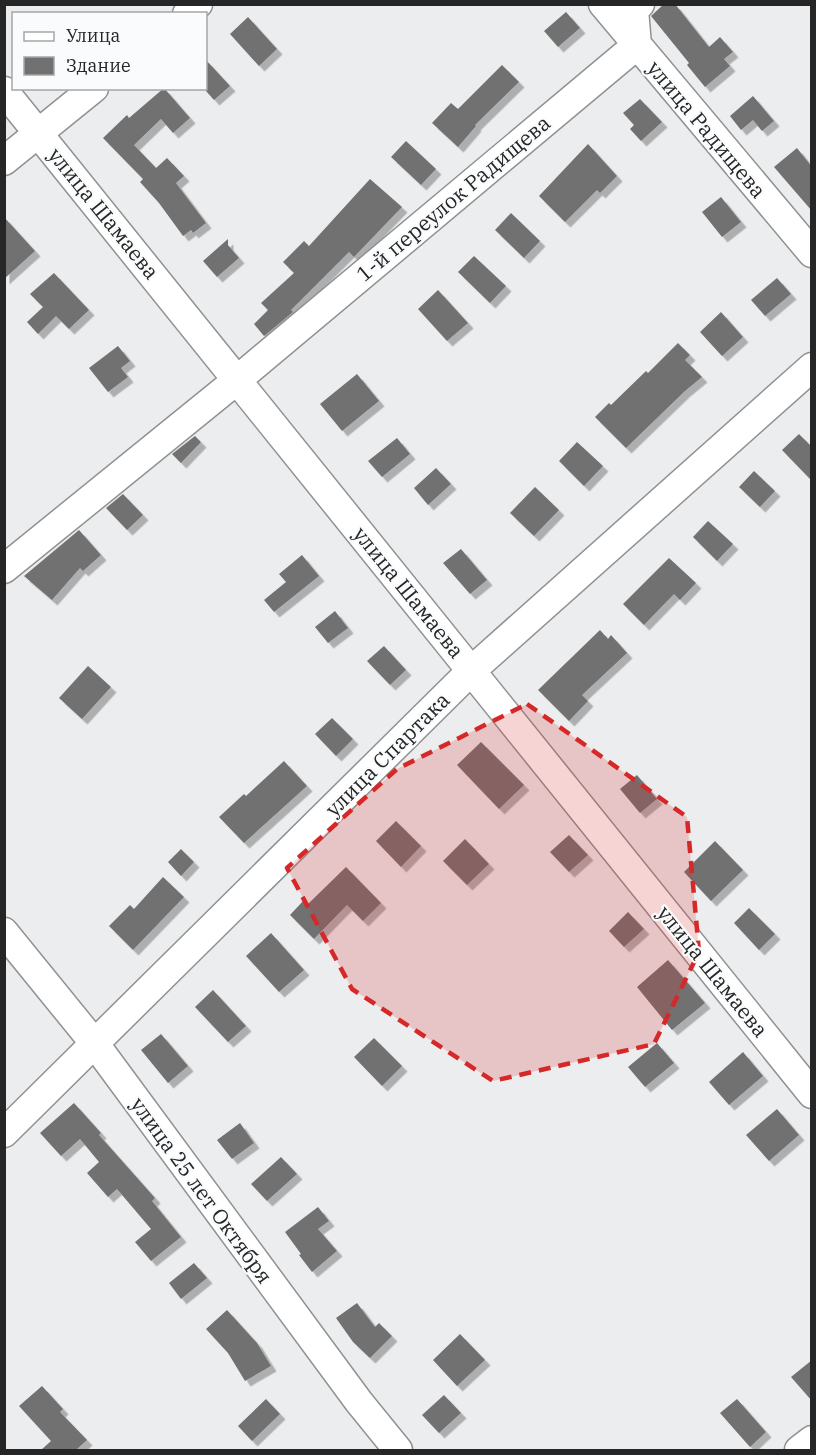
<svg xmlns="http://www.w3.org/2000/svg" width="816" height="1455" font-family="'IBM Plex Serif',serif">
<defs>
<filter id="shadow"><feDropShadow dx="5.5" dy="5.5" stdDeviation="0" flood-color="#0004"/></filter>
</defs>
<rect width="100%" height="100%" fill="#ecedee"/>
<path fill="#727172" filter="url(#shadow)" d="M 664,4 L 675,4 L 709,47 L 720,37 L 733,52 L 724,59 L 730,66 L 705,87 L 687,65 L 689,63 L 651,16 Z
M 566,12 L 580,28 L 558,47 L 544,31 Z
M 248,17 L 277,49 L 259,66 L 230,34 Z
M 206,60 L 230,86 L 214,100 L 206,91 Z
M 502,65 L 519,82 L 475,125 L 476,126 L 458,147 L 432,123 L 451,103 L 458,109 Z
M 164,88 L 190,118 L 173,133 L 161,119 L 134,145 L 156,168 L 167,158 L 184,176 L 176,183 L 206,223 L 193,233 L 191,230 L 183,236 L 159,203 L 140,182 L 143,179 L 103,138 L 127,115 L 129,118 Z
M 753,96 L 774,121 L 762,131 L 753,120 L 741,130 L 730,116 Z
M 640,99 L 662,122 L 641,141 L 630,129 L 634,125 L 623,113 Z
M 406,141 L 436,169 L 421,185 L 391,157 Z
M 588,144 L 617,176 L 600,193 L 597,190 L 565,222 L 539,196 Z
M 797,148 L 812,167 L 812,211 L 774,167 Z
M 370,179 L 402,207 L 354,257 L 349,252 L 291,310 L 293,312 L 264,336 L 254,324 L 268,310 L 261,303 L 294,273 L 283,262 L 304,241 L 309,246 Z
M 721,197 L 741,222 L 722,237 L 702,212 Z
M 511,213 L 540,241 L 524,258 L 495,230 Z
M 4,217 L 35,251 L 4,279 Z
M 228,239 L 228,245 L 239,258 L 217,277 L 203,261 Z
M 474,256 L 506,286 L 490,303 L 458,272 Z
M 54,273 L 89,310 L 69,329 L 56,316 L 38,334 L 27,322 L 43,307 L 30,294 Z
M 777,278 L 791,294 L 765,316 L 751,300 Z
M 438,290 L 468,323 L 447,341 L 418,309 Z
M 721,312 L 743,337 L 722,356 L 700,332 Z
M 678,343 L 690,355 L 685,360 L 702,377 L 685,391 L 626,448 L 595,417 L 609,403 L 611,405 L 646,371 L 648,373 Z
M 118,346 L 130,361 L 121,368 L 128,377 L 108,392 L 89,368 Z
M 357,374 L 379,401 L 342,431 L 320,404 Z
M 799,434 L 812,447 L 812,481 L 782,450 Z
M 195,436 L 201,442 L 181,463 L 172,454 Z
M 397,438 L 410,454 L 382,477 L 368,461 Z
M 577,442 L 603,466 L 584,486 L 559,461 Z
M 436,468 L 451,484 L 428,505 L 414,488 Z
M 754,471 L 775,491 L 760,507 L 739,487 Z
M 535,487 L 559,510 L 534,536 L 510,513 Z
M 123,494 L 143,515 L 127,530 L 106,508 Z
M 708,521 L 733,544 L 717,561 L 693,537 Z
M 79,530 L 101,555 L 83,571 L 80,568 L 52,600 L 24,576 Z
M 461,549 L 487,580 L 470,594 L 443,563 Z
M 302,555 L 319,576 L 274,612 L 264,600 L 286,582 L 279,574 Z
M 669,558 L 696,583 L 680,600 L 674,594 L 644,625 L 623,604 Z
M 335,611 L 348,628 L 328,643 L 315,627 Z
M 600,630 L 608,639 L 611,635 L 627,653 L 582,695 L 588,701 L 569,721 L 538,690 Z
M 384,646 L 406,670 L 390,685 L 367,661 Z
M 88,666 L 111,687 L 82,719 L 59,698 Z
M 332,718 L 353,739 L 336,756 L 315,734 Z
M 481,742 L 524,785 L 499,809 L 457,765 Z
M 284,761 L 307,786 L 244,843 L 219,817 L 244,794 L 246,796 Z
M 637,775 L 657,799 L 640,813 L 620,789 Z
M 396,821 L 421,846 L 401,867 L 376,841 Z
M 569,835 L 588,855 L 569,872 L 550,852 Z
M 465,839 L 489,864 L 467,885 L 443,861 Z
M 715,841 L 743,870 L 711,901 L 684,872 Z
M 181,849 L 194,862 L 181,876 L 168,862 Z
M 346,867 L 381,903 L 363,921 L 347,905 L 314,939 L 290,915 L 304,900 L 308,904 Z
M 163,877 L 184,897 L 133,950 L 109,926 L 130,905 L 134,909 Z
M 749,908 L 775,934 L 759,950 L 734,923 Z
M 628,912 L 644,929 L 624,947 L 609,931 Z
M 271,933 L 304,970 L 279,992 L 246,956 Z
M 668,960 L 705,1003 L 672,1030 L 637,987 Z
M 213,990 L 246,1026 L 228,1042 L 195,1007 Z
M 161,1034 L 188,1066 L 168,1083 L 141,1050 Z
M 374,1038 L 402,1066 L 382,1086 L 354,1057 Z
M 657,1043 L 674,1063 L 645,1087 L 628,1067 Z
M 743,1052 L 763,1076 L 729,1105 L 709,1082 Z
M 74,1103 L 101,1133 L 99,1135 L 155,1198 L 152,1201 L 181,1237 L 151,1261 L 135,1242 L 151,1229 L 117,1189 L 108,1197 L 87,1173 L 99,1162 L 80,1139 L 61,1156 L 40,1133 Z
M 777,1109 L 799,1135 L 769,1161 L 746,1135 Z
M 240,1123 L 254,1143 L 232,1159 L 217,1140 Z
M 281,1157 L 297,1174 L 267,1201 L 251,1184 Z
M 318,1207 L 329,1221 L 318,1229 L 337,1251 L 312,1272 L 299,1255 L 301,1254 L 285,1232 Z
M 194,1263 L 207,1278 L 181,1299 L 169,1283 Z
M 357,1303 L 375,1327 L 379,1323 L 392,1336 L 370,1358 L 353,1342 L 336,1318 Z
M 227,1310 L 257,1343 L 271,1366 L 245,1381 L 228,1353 L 206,1329 Z
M 460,1334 L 485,1360 L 457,1386 L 433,1360 Z
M 812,1360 L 812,1401 L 791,1377 Z
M 42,1386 L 63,1409 L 60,1412 L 87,1440 L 76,1450 L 41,1450 L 51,1441 L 19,1406 Z
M 444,1395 L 461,1413 L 439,1433 L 422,1415 Z
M 266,1399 L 280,1414 L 252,1441 L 238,1426 Z
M 737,1399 L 766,1432 L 750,1447 L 720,1413 Z"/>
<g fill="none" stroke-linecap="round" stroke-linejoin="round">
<defs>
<path id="minor" d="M 603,4 L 812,253
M 187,14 L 198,4
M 4,91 L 812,1094
M 4,161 L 94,88
M 4,569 L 237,380 L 637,45 L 634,10 L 640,4
M 4,932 L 95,1044 L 359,1402 L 398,1450
M 4,1133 L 472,670 L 812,367
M 799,1450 L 812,1440"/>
</defs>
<use href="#minor" stroke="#909192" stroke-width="31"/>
<use href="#minor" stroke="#fff" stroke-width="28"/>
</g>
<path fill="#d62828" fill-opacity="0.2" stroke="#d62828" stroke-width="4.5" stroke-dasharray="12 8" stroke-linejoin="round" d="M 527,704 L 687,817 L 699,952 L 654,1044 L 493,1081 L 352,989 L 287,868 L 397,769 Z"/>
<g text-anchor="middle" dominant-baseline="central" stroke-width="4.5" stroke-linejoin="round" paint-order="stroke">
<g font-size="21" fill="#262626" stroke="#f9fbfc">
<text transform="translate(707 129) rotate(50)">улица Радищева</text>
<text transform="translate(453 198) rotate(-40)">1-й переулок Радищева</text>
<text transform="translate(104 213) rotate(51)">улица Шамаева</text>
<text transform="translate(409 592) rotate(51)">улица Шамаева</text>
<text transform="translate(387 754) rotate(-45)">улица Спартака</text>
<text transform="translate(713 971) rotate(51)">улица Шамаева</text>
<text transform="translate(202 1190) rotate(54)">улица 25 лет Октября</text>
</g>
</g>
<rect width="816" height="1455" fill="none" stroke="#262626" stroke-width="12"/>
<rect x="12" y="12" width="195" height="78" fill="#f9fbfc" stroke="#a5a6a6" stroke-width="1.5"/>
<rect x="24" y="32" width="30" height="9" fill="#ffffff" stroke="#a5a6a6" stroke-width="1.5"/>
<text x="66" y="42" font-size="18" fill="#262626">Улица</text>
<rect x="24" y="57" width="30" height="18" fill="#727172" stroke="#a5a6a6" stroke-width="1.5"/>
<text x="66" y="72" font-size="18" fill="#262626">Здание</text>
</svg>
